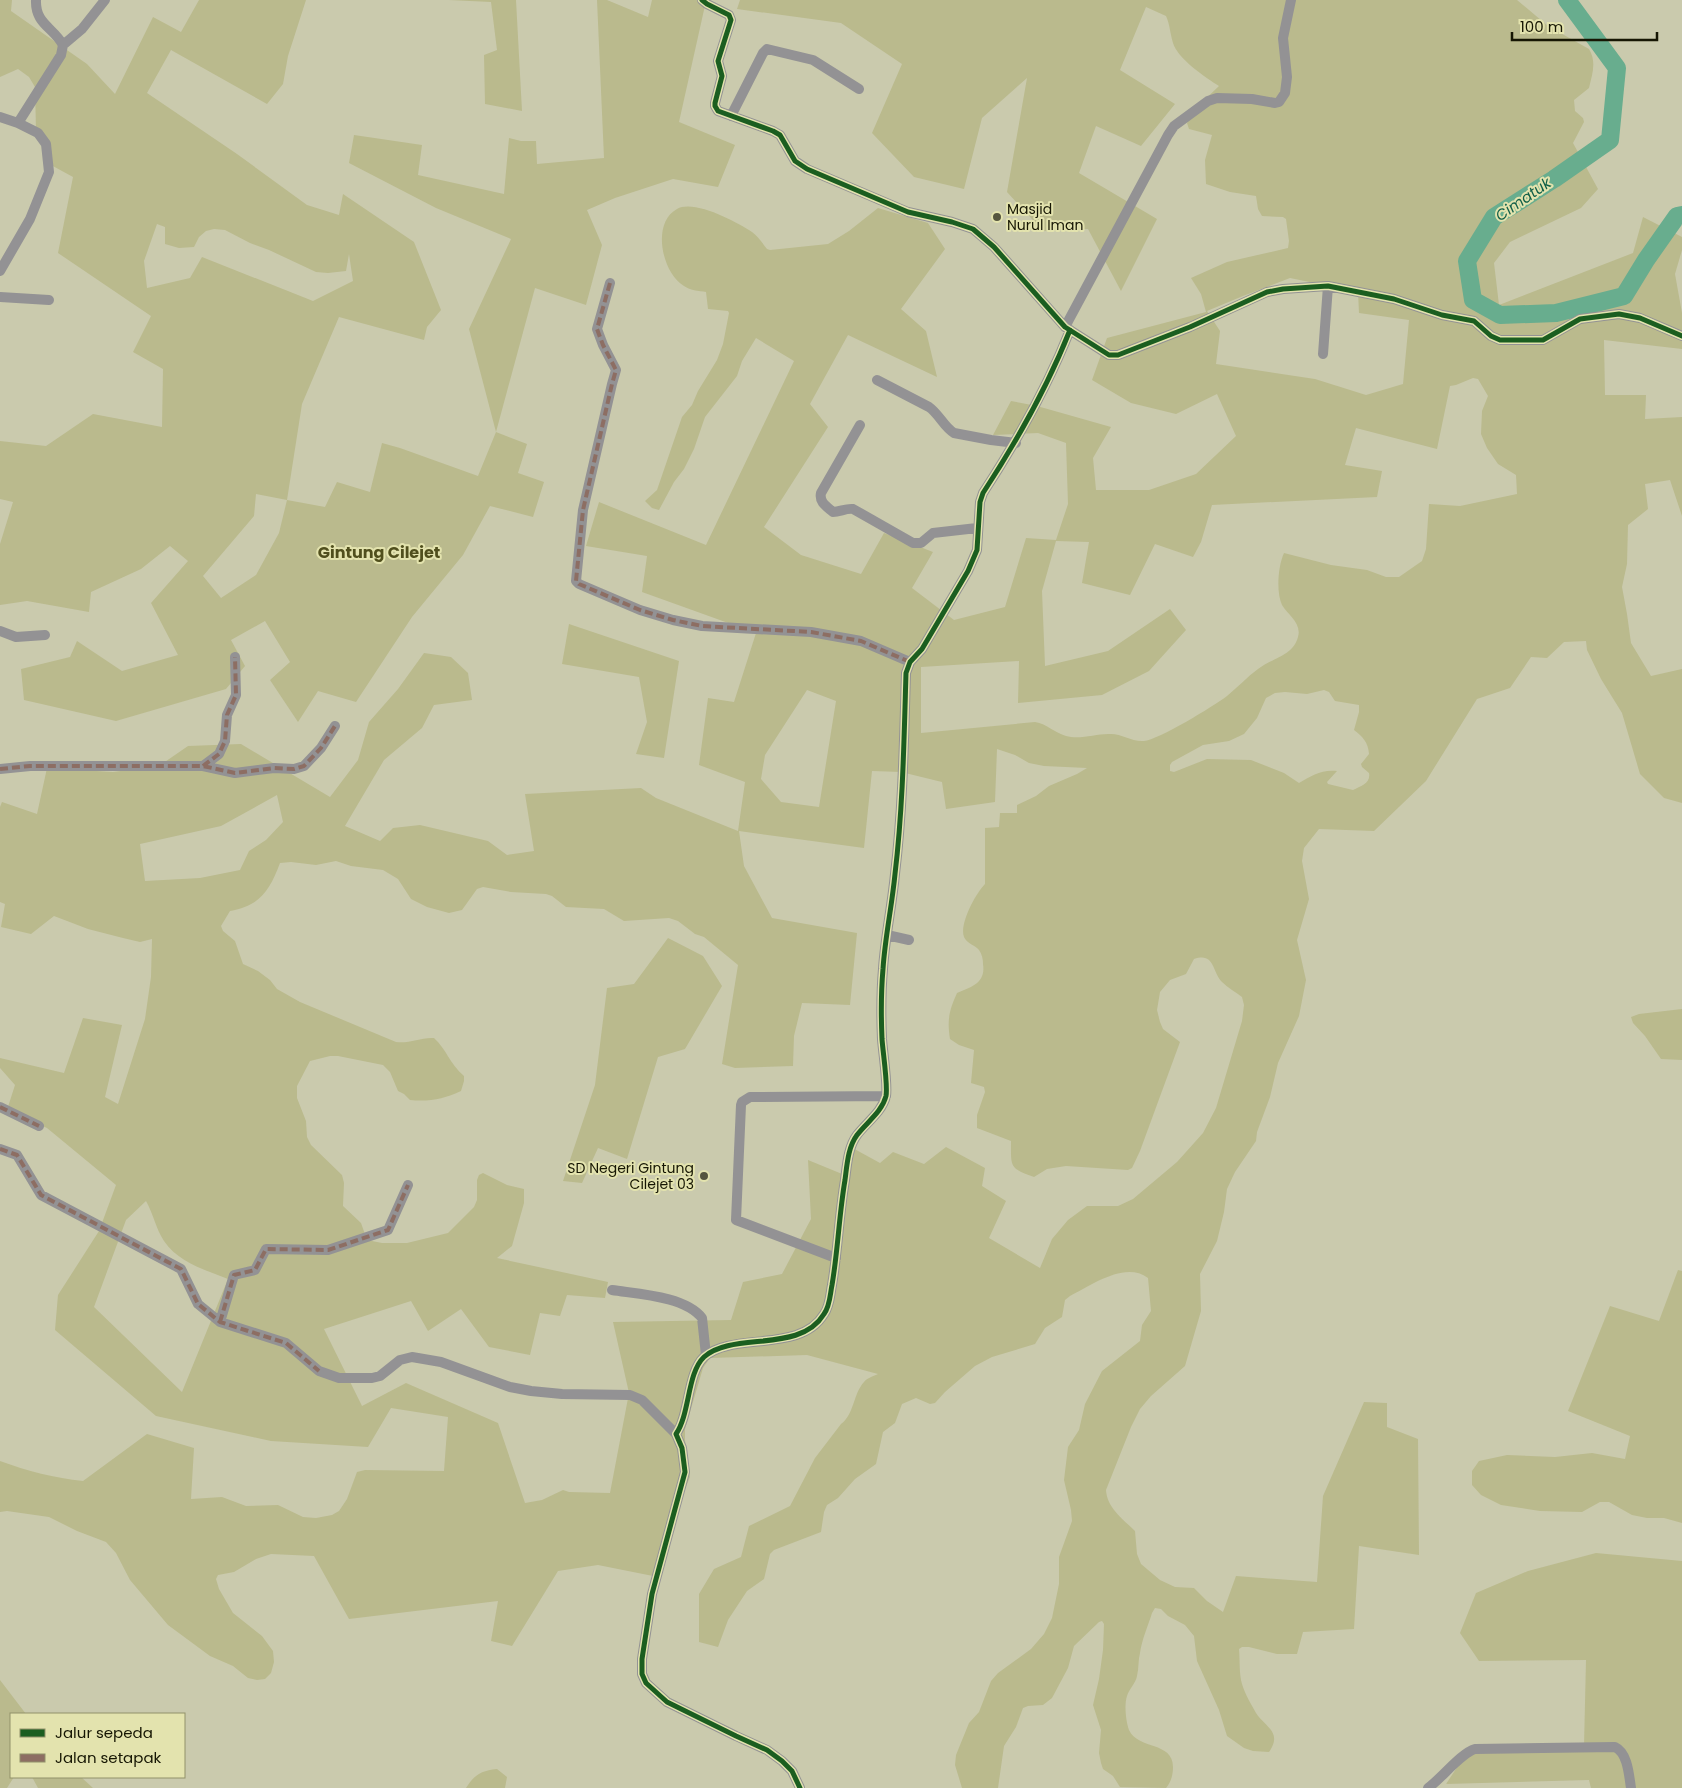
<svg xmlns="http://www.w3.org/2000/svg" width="1682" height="1788" font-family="Poppins,sans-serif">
<rect width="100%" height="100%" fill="#cacaad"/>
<path fill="#baba8d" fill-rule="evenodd" d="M 0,0 L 12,0 L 11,11 L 87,64 L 115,94 L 153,17 L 181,32 L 199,0 L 306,0 L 288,56 L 283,84 L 267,104 L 171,50 L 147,93 L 237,154 L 307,205 L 339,215 L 343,194 L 414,242 L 441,310 L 427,327 L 424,340 L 339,317 L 302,404 L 287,500 L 325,507 L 337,482 L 370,492 L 382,443 L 400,448 L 478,476 L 496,432 L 469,329 L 511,239 L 436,208 L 349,163 L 354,135 L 422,145 L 418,175 L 504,194 L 509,138 L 521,141 L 536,141 L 537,164 L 604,158 L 597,0 L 607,0 L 648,17 L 652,0 L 703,0 L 706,1 L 679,122 L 735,145 L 718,187 L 673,179 L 615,198 L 587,210 L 602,245 L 586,305 L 535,288 L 496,432 L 527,444 L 518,473 L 544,482 L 533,517 L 490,506 L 463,555 L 412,617 L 356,702 L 318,691 L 298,722 L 270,680 L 290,662 L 265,621 L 231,640 L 245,666 L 226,689 L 116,721 L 24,700 L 21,669 L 70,657 L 77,641 L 122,671 L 178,655 L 151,603 L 188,561 L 170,546 L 141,569 L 91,592 L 89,612 L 27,601 L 0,605 L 0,544 L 13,502 L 0,499 L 0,441 L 46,446 L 93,414 L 162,427 L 163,369 L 133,352 L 151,316 L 58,253 L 73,177 L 51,165 L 36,131 L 35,87 L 29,77 L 18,69 L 0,77 ZM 157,224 L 165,227 L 165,244 L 179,248 L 194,247 L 199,237 L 206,231 L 214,229 L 225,230 L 250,243 L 269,250 L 316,272 L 328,273 L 346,271 L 349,254 L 353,281 L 313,301 L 202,257 L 190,278 L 147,288 L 144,261 ZM 256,494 L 287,500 L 279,533 L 256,575 L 221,598 L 203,576 L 254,516 Z
M 449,0 L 516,0 L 522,111 L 485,104 L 484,55 L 497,50 L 491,2 Z
M 740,0 L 1517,0 L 1548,26 L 1589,49 C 1597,62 1592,75 1589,88 L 1574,100 L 1575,111 L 1583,118 L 1584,122 L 1573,143 L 1598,189 L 1581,208 L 1510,242 L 1494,263 L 1499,305 L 1633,253 L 1643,217 L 1682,237 L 1682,250 L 1675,274 L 1682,313 L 1682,349 L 1604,340 L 1605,395 L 1646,395 L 1645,419 L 1682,417 L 1682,516 L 1670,480 L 1645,484 L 1648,509 L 1628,525 L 1627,564 L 1622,587 L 1627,614 L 1631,643 L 1651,676 L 1682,669 L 1682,803 L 1664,798 L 1640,774 L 1622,713 L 1601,679 L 1587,650 L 1586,641 L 1564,642 L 1547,658 L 1531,657 L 1510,688 L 1477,699 L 1426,781 L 1374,831 L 1319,829 L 1304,848 L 1302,861 L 1309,899 L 1297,940 L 1306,980 L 1299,1016 L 1278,1063 L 1270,1097 L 1257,1132 L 1256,1141 L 1235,1172 L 1227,1189 L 1224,1212 L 1217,1241 L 1200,1274 L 1201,1311 L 1185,1366 L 1151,1396 L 1140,1409 L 1131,1427 L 1106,1490 C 1107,1508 1123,1519 1135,1531 L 1137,1554 L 1141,1564 L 1160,1580 L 1175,1587 L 1194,1588 L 1207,1601 L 1223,1612 L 1236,1576 L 1317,1582 L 1323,1496 L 1364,1402 L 1387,1403 L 1387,1427 L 1418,1439 L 1419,1555 L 1359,1546 L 1354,1629 L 1303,1632 L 1297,1654 L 1277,1654 L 1249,1647 L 1242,1647 L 1239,1649 C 1240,1660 1239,1674 1242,1684 C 1245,1694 1251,1704 1256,1713 C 1265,1727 1283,1732 1269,1752 L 1253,1751 L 1244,1748 L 1227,1736 L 1219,1710 L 1197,1661 L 1194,1636 L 1185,1625 L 1168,1616 L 1161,1609 L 1155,1608 L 1152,1613 C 1148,1626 1142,1639 1140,1653 C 1138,1660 1139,1668 1137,1676 C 1136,1683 1129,1689 1127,1696 C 1124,1705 1126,1722 1129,1730 C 1138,1750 1173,1741 1173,1767 C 1173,1775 1171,1782 1166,1788 L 1120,1787 L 1113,1776 L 1103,1769 L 1101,1763 L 1099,1753 L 1101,1730 L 1093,1705 L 1099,1679 L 1103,1650 L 1104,1624 L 1102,1621 L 1099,1622 L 1074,1646 L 1068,1668 L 1052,1698 L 1043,1705 L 1028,1706 L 1023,1708 L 1016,1727 L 1004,1746 L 998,1788 L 962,1788 L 955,1765 L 956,1755 L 969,1723 L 979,1712 L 991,1681 L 998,1673 L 1031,1649 L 1044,1634 L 1052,1618 L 1059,1584 L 1059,1557 L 1072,1521 L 1071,1510 L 1064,1480 L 1068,1447 L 1079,1430 L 1085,1404 L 1102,1371 L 1140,1341 L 1142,1325 L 1151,1311 L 1148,1278 C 1125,1261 1092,1285 1070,1296 L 1065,1300 L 1062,1317 L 1045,1328 L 1035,1344 L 992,1357 L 975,1366 L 945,1392 L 935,1403 L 930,1404 L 916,1398 L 902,1404 L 895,1423 L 883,1432 L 876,1464 L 855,1479 L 838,1498 L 827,1505 L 824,1512 L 821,1532 L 774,1550 L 770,1554 L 764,1579 L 747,1591 L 728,1620 L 718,1647 L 699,1642 L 699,1594 L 714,1569 L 741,1557 L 749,1526 L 790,1506 L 815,1458 L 841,1424 C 854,1415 853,1394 864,1382 C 867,1378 874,1376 878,1374 L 807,1355 L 710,1358 L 703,1368 L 685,1429 L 685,1440 L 690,1477 L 662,1544 L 658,1577 L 598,1565 L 558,1571 L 512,1646 L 491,1641 L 498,1601 L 349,1619 L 314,1556 L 271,1554 L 256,1559 L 234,1572 L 218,1575 L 216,1579 L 219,1589 L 233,1613 L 262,1636 L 273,1651 L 274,1662 L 271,1673 L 265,1679 L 257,1680 L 248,1678 L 233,1666 L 210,1656 L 168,1625 L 130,1580 L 116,1553 L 106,1542 L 77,1531 L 49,1517 L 7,1511 L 0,1512 L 0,1461 C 27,1471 55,1478 83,1481 L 147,1434 L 194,1448 L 191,1499 L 222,1497 L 246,1506 L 278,1505 L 303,1517 L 316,1518 L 332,1515 L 339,1511 L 347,1499 L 357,1472 L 365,1470 L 444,1471 L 448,1417 L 391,1408 L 368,1447 L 271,1441 L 156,1416 L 55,1330 L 58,1295 L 99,1231 L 116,1185 L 47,1128 L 7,1110 L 15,1085 L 0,1068 L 0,1058 L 64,1073 L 83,1018 L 122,1025 L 105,1097 L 118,1104 L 145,1019 L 151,977 L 152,939 L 140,942 L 123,938 L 88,929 L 54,916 L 31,934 L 1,927 L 5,904 L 0,902 L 0,807 L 2,802 L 37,814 L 47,768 L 113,772 L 159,766 L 188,746 L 241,744 L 330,797 L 358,760 L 369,722 L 398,689 L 424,653 L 451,657 L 468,673 L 472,700 L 434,705 L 422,728 L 384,760 L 345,826 L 380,841 L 393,828 L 420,825 L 488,841 L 507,855 L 534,851 L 525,794 L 641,788 L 656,798 L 738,831 L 745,782 L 699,765 L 708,698 L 734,702 L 756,633 L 642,592 L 647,556 L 586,546 L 599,502 L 706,545 L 794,361 L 756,338 L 742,361 L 737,376 L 705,417 L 694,449 L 684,469 L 674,482 L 659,510 L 652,508 L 645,501 L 657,490 L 682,417 L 692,405 L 698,391 L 717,360 L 723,344 L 729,313 L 728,311 L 708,309 L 706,292 C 699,291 689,290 684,286 C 662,273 651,223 677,209 C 694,199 737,222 752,232 C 758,236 763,244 767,249 L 770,250 L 828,244 L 849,231 L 878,208 L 928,223 L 945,249 L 901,309 L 926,331 L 937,377 L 848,335 L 810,404 L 828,427 L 764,527 L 801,555 L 861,574 L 884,533 L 933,552 L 912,588 L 954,620 L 1005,607 L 1026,538 L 1056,540 L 1068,504 L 1066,443 L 1038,433 L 993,435 L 1011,401 L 1037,406 L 1111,427 L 1093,458 L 1096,490 L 1149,490 L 1196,474 L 1236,436 L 1217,394 L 1176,414 L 1131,403 L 1092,380 L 1107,338 L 1206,312 L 1201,294 L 1191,278 L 1227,262 L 1288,248 L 1289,241 L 1286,219 L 1283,217 L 1262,216 L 1258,209 L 1256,196 L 1230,192 L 1206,184 L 1205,160 L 1212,135 L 1189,129 L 1187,123 L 1193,111 L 1219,86 C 1206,78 1177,58 1173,43 C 1170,33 1170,25 1166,16 L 1146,7 L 1120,70 L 1175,104 L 1141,146 L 1096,126 L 1079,173 L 1157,219 L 1121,291 L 1088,229 L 1043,231 L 1007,192 L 1027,78 L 982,118 L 964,189 L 914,177 L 872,133 L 902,64 L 841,23 L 737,9 ZM 1290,278 L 1358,292 L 1359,313 L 1409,320 L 1403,384 L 1366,395 L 1315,379 L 1216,364 L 1220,331 L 1207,311 L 1243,296 ZM 1473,378 L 1478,379 L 1488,396 L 1482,411 L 1481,434 L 1487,448 L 1498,464 L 1516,475 L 1517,494 L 1460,506 L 1429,504 L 1426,549 L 1422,561 L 1399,577 L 1386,577 L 1367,570 L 1331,565 L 1284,553 C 1278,566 1276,592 1282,605 C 1288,615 1302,623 1298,637 C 1293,656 1272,658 1258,669 C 1247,677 1238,687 1227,696 C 1214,706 1158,740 1144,741 C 1132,742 1122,734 1111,734 C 1097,733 1081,740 1066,736 C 1055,733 1047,724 1035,722 L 921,733 L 921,667 L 1019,661 L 1018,703 L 1102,695 L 1149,671 L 1186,630 L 1170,609 L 1108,651 L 1045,666 L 1042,591 L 1056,541 L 1089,542 L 1082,583 L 1130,595 L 1155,544 L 1193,557 L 1201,542 L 1212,505 L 1377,497 L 1382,471 L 1345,465 L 1356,428 L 1437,449 L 1450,386 L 1456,385 ZM 807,690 L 836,701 L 819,807 L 781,802 L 761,779 L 765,755 ZM 1324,690 L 1329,692 L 1335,701 L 1359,705 L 1359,712 L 1354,730 C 1363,737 1368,742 1369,754 L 1361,764 L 1362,767 L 1369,773 C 1371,783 1361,786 1353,790 L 1328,784 L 1327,782 L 1337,771 C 1322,769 1311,776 1299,783 L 1284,773 L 1251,760 L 1207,759 L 1174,772 L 1170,771 L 1170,765 L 1172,762 L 1203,745 L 1229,741 L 1244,734 L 1257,718 L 1266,698 L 1275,693 L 1285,692 L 1307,694 ZM 997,749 L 1015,755 L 1029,763 L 1044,766 L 1087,768 L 1077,774 L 1049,786 L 1036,796 L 1017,805 L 1017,813 L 1000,813 L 999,827 L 985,828 L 985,884 C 976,893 959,924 964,937 C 967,944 975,945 979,950 C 982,954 983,959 983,964 C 986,983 971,987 957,993 C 949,1011 947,1020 950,1039 L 959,1045 L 974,1050 L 971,1083 L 984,1087 L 985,1092 L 977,1115 L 977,1128 L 1011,1141 C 1011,1167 1009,1168 1034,1177 L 1047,1169 L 1066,1166 L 1128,1170 L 1132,1168 L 1140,1151 L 1180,1042 L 1163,1029 L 1160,1022 L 1157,1010 L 1160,992 L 1170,980 L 1186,974 L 1194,959 C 1215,952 1212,972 1222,982 C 1228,988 1236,992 1242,997 L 1244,1005 L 1242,1021 L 1216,1108 L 1203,1133 L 1177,1162 L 1133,1199 L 1118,1206 L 1087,1206 L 1068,1220 L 1052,1239 L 1040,1268 L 989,1238 L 1006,1201 L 982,1186 L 985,1168 L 946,1147 L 924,1164 L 893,1152 L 880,1163 L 849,1146 L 847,1176 L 808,1160 L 811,1219 L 782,1274 L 743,1282 L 731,1320 L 613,1322 L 629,1393 L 610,1493 L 569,1492 L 563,1490 L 542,1500 L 525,1503 L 498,1423 L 406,1383 L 362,1406 L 324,1329 L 411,1301 L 428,1331 L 461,1309 L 489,1347 L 530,1355 L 540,1313 L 560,1316 L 567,1295 L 605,1298 L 608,1282 L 497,1258 L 512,1246 L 524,1203 L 524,1189 L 507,1185 L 483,1173 L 479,1175 L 477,1180 L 477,1200 L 474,1207 L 448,1233 L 407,1243 L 382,1243 L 367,1240 L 361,1223 L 343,1206 L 344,1183 L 342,1175 L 311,1145 L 307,1137 L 306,1121 L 297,1098 L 297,1086 L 310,1061 L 330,1056 L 338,1056 L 383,1065 L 390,1072 L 398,1091 L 404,1094 L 410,1100 C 429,1102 444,1099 461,1091 L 464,1081 L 464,1076 C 449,1063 447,1050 434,1038 C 421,1037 409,1044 396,1042 L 300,1002 L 277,989 L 270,980 L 258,971 L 243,964 L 235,941 L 223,931 L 221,926 L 230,911 C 260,906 270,890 280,863 L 291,862 L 316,865 L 336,861 L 351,866 L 383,870 L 398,879 L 411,899 L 427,907 L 449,913 L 462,910 L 477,889 L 483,887 L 511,892 L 546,894 L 552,896 L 566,907 L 604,909 L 624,921 L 669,918 L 678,921 L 695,934 L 704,937 L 738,965 L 722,1064 L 735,1068 L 793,1066 L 794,1036 L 802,1003 L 850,1005 L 857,933 L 772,918 L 744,866 L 739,831 L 864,848 L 872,771 L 901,772 L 942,782 L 946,809 L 995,802 ZM 277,795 L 283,822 L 266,840 L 249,851 L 240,870 L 200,878 L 145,881 L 140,844 L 221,826 ZM 146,1201 C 153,1213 156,1229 164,1241 C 178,1262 205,1270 228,1279 L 182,1392 L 94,1307 L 126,1220 Z
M 569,624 L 679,661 L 664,758 L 636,754 L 647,722 L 639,677 L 562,664 Z
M 668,938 L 703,956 L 722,986 L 685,1049 L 658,1057 L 627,1159 L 598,1148 L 582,1183 L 563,1181 L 595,1085 L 607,988 L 634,984 Z
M 1682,1009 L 1682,1060 L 1661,1059 L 1645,1036 L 1633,1023 L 1631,1017 L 1639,1014 Z
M 1678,1270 L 1682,1271 L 1682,1523 L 1664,1518 L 1647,1518 L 1632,1515 L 1609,1502 L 1600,1502 L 1582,1512 L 1540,1511 L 1501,1505 L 1481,1495 L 1472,1485 L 1472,1471 L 1479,1461 L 1507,1455 L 1555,1457 L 1592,1453 L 1625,1459 L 1630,1436 L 1568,1411 L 1610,1306 L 1659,1321 Z
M 1596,1553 L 1682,1561 L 1682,1788 L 1591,1788 L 1589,1780 L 1446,1784 L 1466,1754 L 1584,1746 L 1586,1660 L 1479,1661 L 1460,1633 L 1476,1593 L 1528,1571 Z
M 0,1680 L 26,1714 L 11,1714 L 11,1777 L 14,1777 L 7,1788 L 0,1788 Z
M 497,1769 L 507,1777 L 505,1788 L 466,1788 C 475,1774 481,1771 497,1769 Z
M 32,1777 L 81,1777 L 93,1788 L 38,1788 Z"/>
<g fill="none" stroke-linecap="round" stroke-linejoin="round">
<path stroke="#68ad8e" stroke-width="18" d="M 1567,0 L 1617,68 L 1610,140 L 1554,179 L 1494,217 L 1467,261 L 1473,300 L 1500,315 L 1556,313 L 1624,296 L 1646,260 L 1677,216 L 1682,215"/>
<path stroke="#939294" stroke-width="10" d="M 702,0 L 707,4 L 729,15 L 731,20 L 718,61 L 722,76 L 715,103 L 715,106 L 718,111 L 773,131 L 780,135 L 795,161 L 807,169 L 908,212 L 952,222 L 973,229 L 994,247 L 1065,327 L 1109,355 L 1118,355 L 1190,327 L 1267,292 L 1283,289 L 1328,286 L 1394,299 L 1442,315 L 1474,321 L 1491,336 L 1500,340 L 1543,340 L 1580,319 L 1619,314 L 1640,318 L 1682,336
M 63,45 L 82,29 L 105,0
M 731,116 L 763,53 L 767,49 L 813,60 L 859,89
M 0,117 L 18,123
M 0,271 L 30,219 L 49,172 L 46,144 L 38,133 L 18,123 L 61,55 L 63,45 C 53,27 35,24 36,0
M 610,283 L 597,329 L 603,345 L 616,370 L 612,384 L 583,510 L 576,581 L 579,584 L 640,610 L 673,620 L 702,626 L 811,632 L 861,641 L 910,662
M 0,297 L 49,300
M 1065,327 L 1168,135 L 1174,126 L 1208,101 L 1217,98 L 1252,99 L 1275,103 L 1279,102 L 1285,93 L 1287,77 L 1283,38 L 1291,0
M 1323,354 L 1328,286
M 877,380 L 929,407 C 939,414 944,427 954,433 L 991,440 L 1016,443
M 860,425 L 821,493 C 819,502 826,506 833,512 C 840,512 846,508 853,509 L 913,543 L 921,543 L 933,533 L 977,528
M 0,631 L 16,637 L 45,635
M 203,766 L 219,754 L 225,741 L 227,715 L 236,695 L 235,657
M 0,769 L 30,766 L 203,766 L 235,773 L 274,768 L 294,769 L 304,766 L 321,748 L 335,726
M 887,935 L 909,940
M 0,1107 L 39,1126
M 0,1149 L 17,1155 L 41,1195 L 181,1269 L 198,1304 L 220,1322 L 286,1343 L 319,1371 L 339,1378 L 372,1378 L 380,1376 L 400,1360 L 412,1357 L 441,1362 L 510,1387 L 531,1391 L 562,1394 L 630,1395 L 642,1400 L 676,1434
M 836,1258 L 736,1220 L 741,1105 L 742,1102 L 750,1097 L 886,1096
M 612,1290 C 637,1294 685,1296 702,1318 L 706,1355
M 220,1322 L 234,1275 L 255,1270 L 266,1249 L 328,1250 L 388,1230 L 408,1185
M 800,1788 L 792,1771 L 782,1761 L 767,1750 L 736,1736 L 667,1702 L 646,1683 L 642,1674 L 642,1659 L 652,1594 L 685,1472 L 682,1448 L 676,1434 C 690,1414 687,1373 704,1357 C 733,1331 800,1354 824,1314 C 830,1306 830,1295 832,1285 C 838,1250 839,1215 845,1180 C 847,1165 848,1147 857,1135 C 867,1122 882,1112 886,1096 C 888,1085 883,1053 882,1039 C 881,1016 881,992 883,969 C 885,937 892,906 895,874 C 903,807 904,740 906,673 L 910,662 L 922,649 L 968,571 L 977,550 L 980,502 L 983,493 C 1017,441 1047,388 1070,330
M 1428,1788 C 1442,1778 1461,1753 1475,1749 L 1615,1747 C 1628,1753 1629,1776 1631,1788"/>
<path stroke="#8d6e63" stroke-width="4" stroke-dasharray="8 4" stroke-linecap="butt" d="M 610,283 L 597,329 L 603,345 L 616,370 L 612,384 L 583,510 L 576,581 L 579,584 L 640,610 L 673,620 L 702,626 L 811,632 L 861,641 L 910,662
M 203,766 L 219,754 L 225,741 L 227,715 L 236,695 L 235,657
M 0,769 L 30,766 L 203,766 L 235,773 L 274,768 L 294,769 L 304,766 L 321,748 L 335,726
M 0,1107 L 39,1126
M 0,1149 L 17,1155 L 41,1195 L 181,1269 L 198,1304 L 220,1322 L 286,1343 L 319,1371
M 220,1322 L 234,1275 L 255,1270 L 266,1249 L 328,1250 L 388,1230 L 408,1185"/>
<defs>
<path id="cycleway" d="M 702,0 L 707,4 L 729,15 L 731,20 L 718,61 L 722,76 L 715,103 L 715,106 L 718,111 L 773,131 L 780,135 L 795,161 L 807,169 L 908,212 L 952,222 L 973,229 L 994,247 L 1065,327 L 1109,355 L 1118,355 L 1190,327 L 1267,292 L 1283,289 L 1328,286 L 1394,299 L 1442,315 L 1474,321 L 1491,336 L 1500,340 L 1543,340 L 1580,319 L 1619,314 L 1640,318 L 1682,336
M 800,1788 L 792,1771 L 782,1761 L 767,1750 L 736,1736 L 667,1702 L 646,1683 L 642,1674 L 642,1659 L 652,1594 L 685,1472 L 682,1448 L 676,1434 C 690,1414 687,1373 704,1357 C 733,1331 800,1354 824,1314 C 830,1306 830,1295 832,1285 C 838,1250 839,1215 845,1180 C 847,1165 848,1147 857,1135 C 867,1122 882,1112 886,1096 C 888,1085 883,1053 882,1039 C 881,1016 881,992 883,969 C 885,937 892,906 895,874 C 903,807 904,740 906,673 L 910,662 L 922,649 L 968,571 L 977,550 L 980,502 L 983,493 C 1017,441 1047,388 1070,330"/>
</defs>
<use href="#cycleway" stroke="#e3e3ae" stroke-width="8"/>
<use href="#cycleway" stroke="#1b5e20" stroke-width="5"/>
</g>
<g fill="#55553e" stroke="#e3e3ae" stroke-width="2">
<circle cx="997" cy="217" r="5"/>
<circle cx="704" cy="1176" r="5"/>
</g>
<g text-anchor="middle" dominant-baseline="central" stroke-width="4" stroke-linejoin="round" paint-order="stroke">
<g font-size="14" fill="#161603" stroke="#e3e3ae" text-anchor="start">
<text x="1007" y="209">Masjid<tspan x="1007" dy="16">Nurul Iman</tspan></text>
<text x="694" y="1168" text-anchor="end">SD Negeri Gintung<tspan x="694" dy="16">Cilejet 03</tspan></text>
</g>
<g font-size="15" font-style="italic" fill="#115f48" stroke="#e3e3ae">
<text transform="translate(1523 199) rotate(-35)">Cimatuk</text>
</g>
<g font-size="16" font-weight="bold" fill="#504f1d" stroke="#e3e3ae">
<text x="379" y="552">Gintung Cilejet</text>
</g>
</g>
<rect x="10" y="1713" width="175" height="65" fill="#e3e3ae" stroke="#91916a"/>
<rect x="20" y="1729" width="25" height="8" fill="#1b5e20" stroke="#91916a"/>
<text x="55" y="1738" font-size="15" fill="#161603">Jalur sepeda</text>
<rect x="20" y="1754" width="25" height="8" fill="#8d6e63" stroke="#91916a"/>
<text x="55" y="1763" font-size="15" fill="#161603">Jalan setapak</text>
<path d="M1512 32v8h145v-8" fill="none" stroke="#161603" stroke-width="2.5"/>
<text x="1520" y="32" font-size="15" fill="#161603" stroke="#e3e3ae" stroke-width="4" paint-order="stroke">100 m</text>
</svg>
